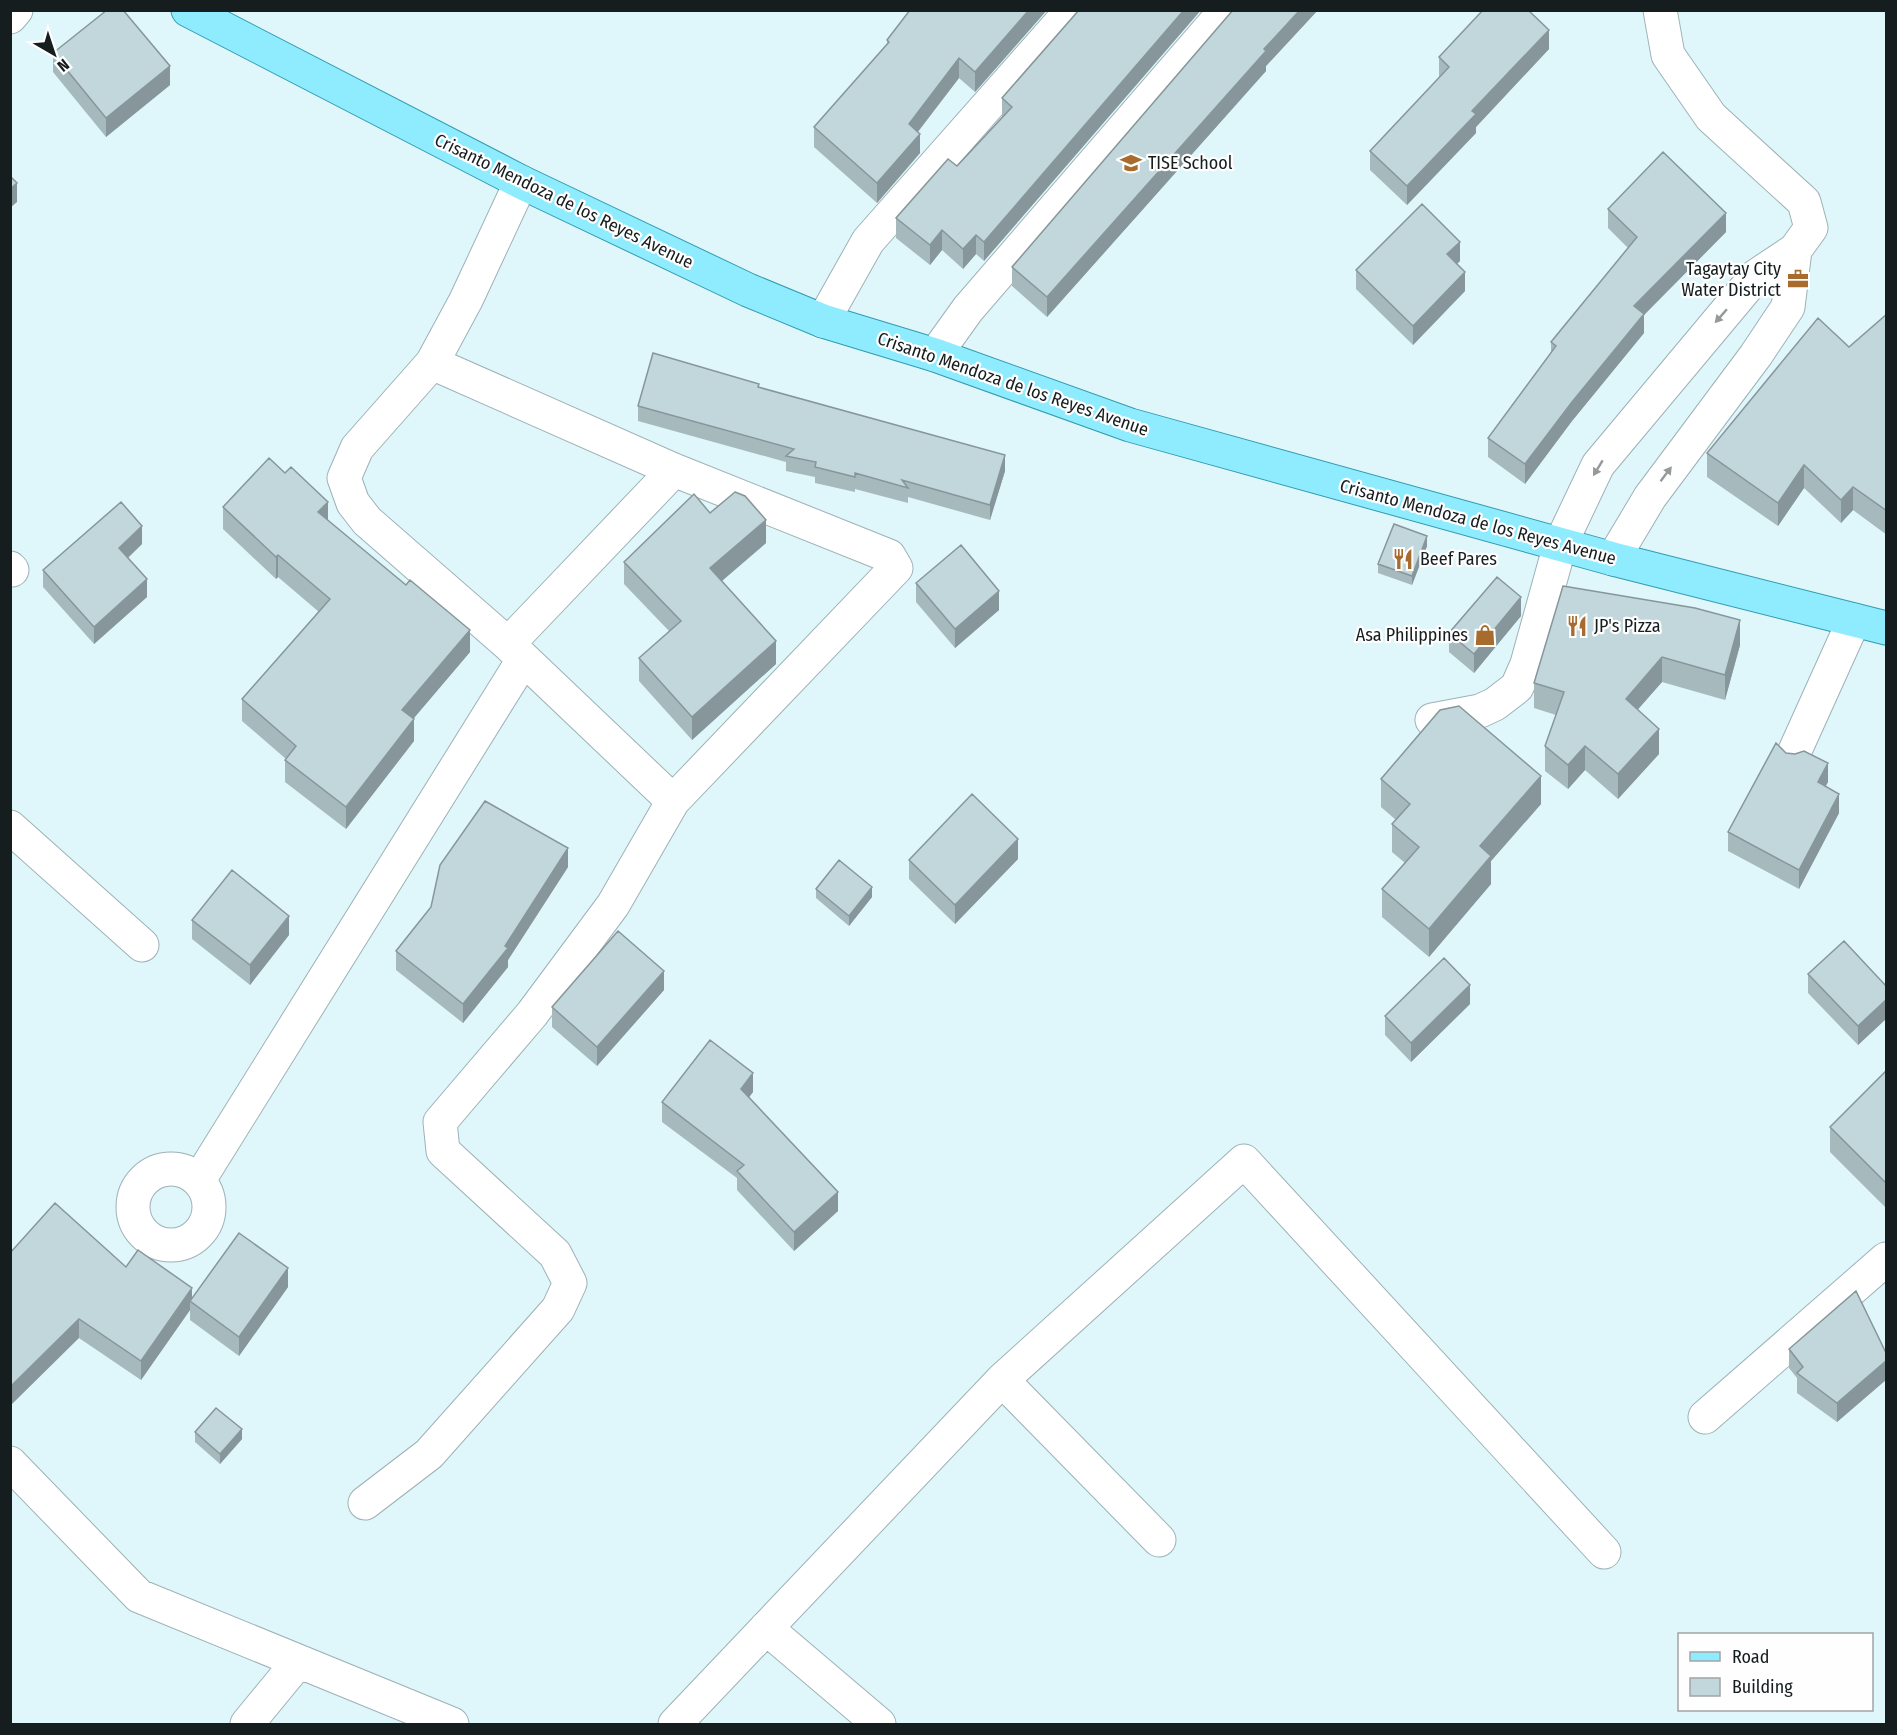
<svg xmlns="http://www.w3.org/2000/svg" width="1897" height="1735" font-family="'Fira Sans Condensed',sans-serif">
<rect width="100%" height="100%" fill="#dff6fb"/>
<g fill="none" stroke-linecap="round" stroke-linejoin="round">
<defs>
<path id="minor" d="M 10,17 L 16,10
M 521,182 L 466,300 L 432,363 L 357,448 L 344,478 L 353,503 L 367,521 L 508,644 L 673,801
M 823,321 L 868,241 L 1072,10
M 935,355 L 968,309 L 1226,10
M 1613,559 L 1650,497 L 1756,355 L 1788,307 L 1795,250
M 10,568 L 12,570
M 508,644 L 674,470
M 1432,720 L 1480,711 L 1495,704 L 1517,687 L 1527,664 L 1560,545 L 1598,465 L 1756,276 L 1795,250 L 1811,228 L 1804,202 L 1711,117 L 1668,55 L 1660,10
M 1793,755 L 1854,620
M 10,827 L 142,945
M133 1207a38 38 0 1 1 76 0a38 38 0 1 1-76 0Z
M 199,1180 L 523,660
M 1002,1380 L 1159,1540
M 1705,1417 L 1886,1259
M 10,1463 L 139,1596 L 452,1724
M 365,1503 L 429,1454 L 558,1309 L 570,1283 L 555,1254 L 443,1151 L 440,1122 L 532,1014 L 613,905 L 673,801 L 896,568 L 889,556 L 674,470 L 432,363
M 766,1628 L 879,1724
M 247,1724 L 298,1662
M 675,1724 L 1002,1380 L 1244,1161 L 1604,1552"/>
<path id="major" d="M 188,10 L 521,182 L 748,290 L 823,321 L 935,355 L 1130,425 L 1613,559 L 1886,628"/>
</defs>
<use href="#minor" stroke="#9db2b7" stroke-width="35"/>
<use href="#major" stroke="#329baf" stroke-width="35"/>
<use href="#minor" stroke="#fff" stroke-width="33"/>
<use href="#major" stroke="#8eecfe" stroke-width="33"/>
</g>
<path fill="#a6b9bd" d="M 910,10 L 1047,10 L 975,92 L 959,78 L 918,132 L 920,153 L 877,203 L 814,147 L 814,127 L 887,45 L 887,40 Z
M 1079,10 L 1201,10 L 984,261 L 976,254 L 963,269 L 942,250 L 930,265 L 896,238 L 896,218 L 957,166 L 1002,117 L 1002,98 Z
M 1233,10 L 1318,10 L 1266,66 L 1266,71 L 1047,317 L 1012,286 L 1012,267 Z
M 1549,49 L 1476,127 L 1476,133 L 1407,205 L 1370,170 L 1370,151 L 1440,77 L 1439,76 L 1439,57 Z
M 53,53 L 170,85 L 106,137 L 53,72 Z
M 1608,209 L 1726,232 L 1644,315 L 1644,333 L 1572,421 L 1525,484 L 1488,457 L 1488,438 L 1551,353 L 1551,342 L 1628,248 L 1608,228 Z
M 1460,261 L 1457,264 L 1465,291 L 1413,345 L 1356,289 L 1356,270 Z
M 1887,314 L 1887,535 L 1853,510 L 1841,523 L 1804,488 L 1778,526 L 1707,477 L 1707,453 L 1849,347 Z
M 759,387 L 1005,471 L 990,520 L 908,497 L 908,503 L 855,489 L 855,492 L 815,483 L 815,477 L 786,471 L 786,462 L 638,421 L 638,406 Z
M 223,507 L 328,520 L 470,652 L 414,718 L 414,741 L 346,829 L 285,782 L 285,760 L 286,759 L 242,721 L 242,699 L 319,612 L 278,577 L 276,579 L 223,529 Z
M 766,543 L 722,581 L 776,664 L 692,740 L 639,681 L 639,658 L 669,631 L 624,584 L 624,562 Z
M 142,544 L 128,558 L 147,597 L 94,644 L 43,587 L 43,570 Z
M 1427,546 L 1412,585 L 1378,573 L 1378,564 Z
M 916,583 L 999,610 L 955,648 L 916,602 Z
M 1563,586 L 1740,645 L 1725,700 L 1662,682 L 1638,709 L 1659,754 L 1618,799 L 1585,770 L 1568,789 L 1545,771 L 1545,746 L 1556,715 L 1534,708 L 1534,683 Z
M 1521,616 L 1474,673 L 1449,652 L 1449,633 Z
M 1786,753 L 1795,754 L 1828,782 L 1825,786 L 1839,813 L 1799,889 L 1728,851 L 1728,832 Z
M 1381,779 L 1541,804 L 1491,861 L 1491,884 L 1429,957 L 1382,917 L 1382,889 L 1405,863 L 1392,852 L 1392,824 L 1396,820 L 1381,807 Z
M 1018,859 L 955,924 L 909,879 L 909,860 Z
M 568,867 L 508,960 L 508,967 L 463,1023 L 396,970 L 396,951 Z
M 816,889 L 872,897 L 849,926 L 816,898 Z
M 192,920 L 289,935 L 250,985 L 192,939 Z
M 1808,974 L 1887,987 L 1887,1018 L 1858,1045 L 1808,993 Z
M 664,990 L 597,1066 L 552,1027 L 552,1007 Z
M 1470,1004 L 1411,1062 L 1385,1035 L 1385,1016 Z
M 1887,1073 L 1887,1209 L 1830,1152 L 1830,1127 Z
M 753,1092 L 749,1097 L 838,1211 L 794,1251 L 737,1190 L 737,1178 L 662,1122 L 662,1102 Z
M 55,1203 L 126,1267 L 192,1298 L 288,1287 L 239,1356 L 190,1320 L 190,1310 L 141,1380 L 79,1338 Z
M 1789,1349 L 1887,1355 L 1887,1379 L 1837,1422 L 1797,1393 L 1797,1378 L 1789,1368 Z
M 195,1432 L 242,1439 L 220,1464 L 195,1442 Z"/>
<path fill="#87969a" d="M 1029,10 L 1047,10 L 975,92 L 975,72 Z
M 1184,10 L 1201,10 L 984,261 L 984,242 Z
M 1300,10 L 1318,10 L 1266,66 L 1266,71 L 1047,317 L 1047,297 L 1264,49 Z
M 1549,30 L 1549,49 L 1476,127 L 1476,133 L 1407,205 L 1407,186 L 1472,111 Z
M 959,58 L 959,78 L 909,143 L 909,124 Z
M 170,66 L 170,85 L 106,137 L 106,118 Z
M 920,134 L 920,153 L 877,203 L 877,183 Z
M 17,183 L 17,202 L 10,208 L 10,189 Z
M 1726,213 L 1726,232 L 1644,315 L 1644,333 L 1572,421 L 1525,484 L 1525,464 L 1634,306 Z
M 942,230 L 942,250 L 930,265 L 930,245 Z
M 976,235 L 976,254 L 963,269 L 963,249 Z
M 1460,242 L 1460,261 L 1447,273 L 1447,254 Z
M 1465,272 L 1465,291 L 1413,345 L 1413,326 Z
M 1005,455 L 1005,471 L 990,520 L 990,505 Z
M 1804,465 L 1804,488 L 1778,526 L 1778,503 Z
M 1853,487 L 1853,510 L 1841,523 L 1841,500 Z
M 328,502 L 328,524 L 318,512 Z
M 766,520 L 766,543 L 710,591 L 710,568 Z
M 142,526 L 142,544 L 119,566 L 119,548 Z
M 1427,536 L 1427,546 L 1412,585 L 1412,576 Z
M 278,555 L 278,577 L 276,579 L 276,557 Z
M 147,579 L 147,597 L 94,644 L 94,627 Z
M 999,591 L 999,610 L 955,648 L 955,629 Z
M 1521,597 L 1521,616 L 1474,673 L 1474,654 Z
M 1740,620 L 1740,645 L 1725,700 L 1725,675 Z
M 470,630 L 470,652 L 402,732 L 402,710 Z
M 776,641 L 776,664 L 692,740 L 692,717 Z
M 1662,657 L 1662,682 L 1626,723 L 1626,699 Z
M 414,719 L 414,741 L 346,829 L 346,807 Z
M 1659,729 L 1659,754 L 1618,799 L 1618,774 Z
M 1585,746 L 1585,770 L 1568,789 L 1568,765 Z
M 1828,763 L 1828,782 L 1818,801 L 1818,782 Z
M 1541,776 L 1541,804 L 1491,861 L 1491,884 L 1429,957 L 1429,929 L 1480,846 Z
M 1839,794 L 1839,813 L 1799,889 L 1799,870 Z
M 1018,839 L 1018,859 L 955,924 L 955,905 Z
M 568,848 L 568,867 L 508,960 L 508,967 L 463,1023 L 463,1004 L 505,946 Z
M 872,887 L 872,897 L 849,926 L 849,916 Z
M 289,916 L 289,935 L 250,985 L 250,965 Z
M 664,971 L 664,990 L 597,1066 L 597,1047 Z
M 1470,985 L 1470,1004 L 1411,1062 L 1411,1043 Z
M 1887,999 L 1887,1018 L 1858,1045 L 1858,1026 Z
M 753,1073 L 753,1092 L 741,1108 L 741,1089 Z
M 838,1192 L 838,1211 L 794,1251 L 794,1232 Z
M 288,1268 L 288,1287 L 239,1356 L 239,1337 Z
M 192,1288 L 192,1303 L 190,1301 L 190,1310 L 141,1380 L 141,1361 Z
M 79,1319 L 79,1338 L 10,1406 L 10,1387 Z
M 1887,1360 L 1887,1379 L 1837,1422 L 1837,1403 Z
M 242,1429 L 242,1439 L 220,1464 L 220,1454 Z"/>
<path fill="#c1d7dc" stroke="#87969a" stroke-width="1.5" d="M 107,10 L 123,10 L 170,66 L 106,118 L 53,53 Z
M 910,10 L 1029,10 L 975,72 L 959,58 L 909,124 L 920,134 L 877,183 L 814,127 L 889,42 L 887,40 Z
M 1079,10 L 1184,10 L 984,242 L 976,235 L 963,249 L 942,230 L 930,245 L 896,218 L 948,159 L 957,166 L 1012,107 L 1002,98 Z
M 1233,10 L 1300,10 L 1264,49 L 1266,51 L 1047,297 L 1012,267 Z
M 1483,10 L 1528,10 L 1549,30 L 1472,111 L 1476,114 L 1407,186 L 1370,151 L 1449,67 L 1439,57 Z
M 1663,152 L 1726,213 L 1634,306 L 1644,314 L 1572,402 L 1525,464 L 1488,438 L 1556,346 L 1551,342 L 1637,237 L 1608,209 Z
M 10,176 L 17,183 L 10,189 Z
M 1422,204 L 1460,242 L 1447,254 L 1465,272 L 1413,326 L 1356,270 Z
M 1887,314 L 1887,511 L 1853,487 L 1841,500 L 1804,465 L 1778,503 L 1707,453 L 1818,318 L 1849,347 Z
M 653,353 L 759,384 L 758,387 L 1005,455 L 990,505 L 902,480 L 908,488 L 855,473 L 855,477 L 815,467 L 816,462 L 786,456 L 794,449 L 638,406 Z
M 269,458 L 285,473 L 291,467 L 328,502 L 318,512 L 406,585 L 410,580 L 470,630 L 402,710 L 414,719 L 346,807 L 285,760 L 296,746 L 242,699 L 330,599 L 278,555 L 276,557 L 223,507 Z
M 735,492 L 745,496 L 766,520 L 710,568 L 776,641 L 692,717 L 639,658 L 681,621 L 624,562 L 694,494 L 710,513 Z
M 121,502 L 142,526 L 119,548 L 147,579 L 94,627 L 43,570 Z
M 1394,524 L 1427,536 L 1412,576 L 1378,564 Z
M 961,545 L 999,591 L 955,629 L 916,583 Z
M 1497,577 L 1521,597 L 1474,654 L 1449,633 Z
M 1563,586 L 1695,608 L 1740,620 L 1725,675 L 1662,657 L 1626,699 L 1659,729 L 1618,774 L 1585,746 L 1568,765 L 1545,746 L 1564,692 L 1534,683 Z
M 1459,706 L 1541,776 L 1480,846 L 1491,856 L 1429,929 L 1382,889 L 1419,847 L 1392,824 L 1410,804 L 1381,779 L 1440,710 Z
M 1776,743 L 1786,753 L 1795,754 L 1804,751 L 1828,763 L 1818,782 L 1839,794 L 1799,870 L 1728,832 Z
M 972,794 L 1018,839 L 955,905 L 909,860 Z
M 485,801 L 568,848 L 505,946 L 508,948 L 463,1004 L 396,951 L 431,907 L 440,865 Z
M 839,860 L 872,887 L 849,916 L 816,889 Z
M 232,870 L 289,916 L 250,965 L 192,920 Z
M 618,931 L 664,971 L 597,1047 L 552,1007 Z
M 1844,941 L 1887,987 L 1887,999 L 1858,1026 L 1808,974 Z
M 1444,958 L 1470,985 L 1411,1043 L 1385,1016 Z
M 710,1040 L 753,1073 L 741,1089 L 838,1192 L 794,1232 L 737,1171 L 744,1165 L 662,1102 Z
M 1885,1072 L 1887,1073 L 1887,1184 L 1830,1127 Z
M 55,1203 L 126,1267 L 138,1250 L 192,1288 L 141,1361 L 79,1319 L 10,1387 L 10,1253 Z
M 239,1233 L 288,1268 L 239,1337 L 190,1301 Z
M 1856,1291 L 1887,1355 L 1887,1360 L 1837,1403 L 1797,1373 L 1803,1367 L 1789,1349 Z
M 216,1408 L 242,1429 L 220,1454 L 195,1432 Z"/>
<defs><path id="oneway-solid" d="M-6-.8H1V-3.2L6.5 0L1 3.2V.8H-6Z" transform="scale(1.5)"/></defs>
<g fill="#96999a">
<use href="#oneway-solid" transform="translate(1721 316) rotate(131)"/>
<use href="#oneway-solid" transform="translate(1598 468) rotate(121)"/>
<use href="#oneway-solid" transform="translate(1666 474) rotate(-53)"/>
</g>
<defs>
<symbol id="school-bare" viewBox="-9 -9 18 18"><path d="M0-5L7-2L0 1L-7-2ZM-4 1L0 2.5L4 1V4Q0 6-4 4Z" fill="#a76b2d" stroke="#fefefe" stroke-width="2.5" paint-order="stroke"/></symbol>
<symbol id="office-bare" viewBox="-9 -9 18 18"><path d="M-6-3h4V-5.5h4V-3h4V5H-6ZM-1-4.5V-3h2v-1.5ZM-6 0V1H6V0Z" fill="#a76b2d" stroke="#fefefe" stroke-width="2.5" paint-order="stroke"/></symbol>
<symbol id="restaurant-bare" viewBox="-9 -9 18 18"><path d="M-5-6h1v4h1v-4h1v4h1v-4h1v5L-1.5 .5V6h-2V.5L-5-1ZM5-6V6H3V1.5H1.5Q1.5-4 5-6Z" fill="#a76b2d" stroke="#fefefe" stroke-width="2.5" paint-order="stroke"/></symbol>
<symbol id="shop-bare" viewBox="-9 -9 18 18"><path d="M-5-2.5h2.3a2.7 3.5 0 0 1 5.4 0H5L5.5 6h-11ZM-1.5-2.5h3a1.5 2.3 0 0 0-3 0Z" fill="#a76b2d" stroke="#fefefe" stroke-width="2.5" paint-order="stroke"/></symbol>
</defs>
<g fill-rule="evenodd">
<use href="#school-bare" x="1116" y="148" width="30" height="30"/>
<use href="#office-bare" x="1783" y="264" width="30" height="30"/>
<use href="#restaurant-bare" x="1388" y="544" width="30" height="30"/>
<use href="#restaurant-bare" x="1562" y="611" width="30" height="30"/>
<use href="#shop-bare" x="1470" y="620" width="30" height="30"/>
</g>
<g text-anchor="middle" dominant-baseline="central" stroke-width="4.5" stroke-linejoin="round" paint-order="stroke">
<g font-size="18" fill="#151d1f" stroke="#fefefe" text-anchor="start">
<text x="1148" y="163">TISE School</text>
<text x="1781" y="269" text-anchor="end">Tagaytay City<tspan x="1781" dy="21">Water District</tspan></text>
<text x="1420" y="559">Beef Pares</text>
<text x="1594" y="626">JP's Pizza</text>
<text x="1468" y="635" text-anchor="end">Asa Philippines</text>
</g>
<g font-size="18" fill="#151d1f" stroke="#fefefe">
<text transform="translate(564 201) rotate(26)">Crisanto Mendoza de los Reyes Avenue</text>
<text transform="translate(1013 384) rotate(19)">Crisanto Mendoza de los Reyes Avenue</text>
<text transform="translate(1478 522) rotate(15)">Crisanto Mendoza de los Reyes Avenue</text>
</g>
</g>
<rect width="1897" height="1735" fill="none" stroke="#151d1f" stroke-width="24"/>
<rect x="1678" y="1633" width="195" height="78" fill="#fefefe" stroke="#a1a4a5" stroke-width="1.5"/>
<rect x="1690" y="1652" width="30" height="9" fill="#8eecfe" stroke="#a1a4a5" stroke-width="1.5"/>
<text x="1732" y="1663" font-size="18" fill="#151d1f">Road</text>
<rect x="1690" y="1678" width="30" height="18" fill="#c1d7dc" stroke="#a1a4a5" stroke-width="1.5"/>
<text x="1732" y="1693" font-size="18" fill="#151d1f">Building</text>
<g transform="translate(54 54) rotate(141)" stroke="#fefefe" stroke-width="4.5" paint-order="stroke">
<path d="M0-4.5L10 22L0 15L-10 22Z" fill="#151d1f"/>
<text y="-9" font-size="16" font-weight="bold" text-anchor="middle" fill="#151d1f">N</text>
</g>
</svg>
